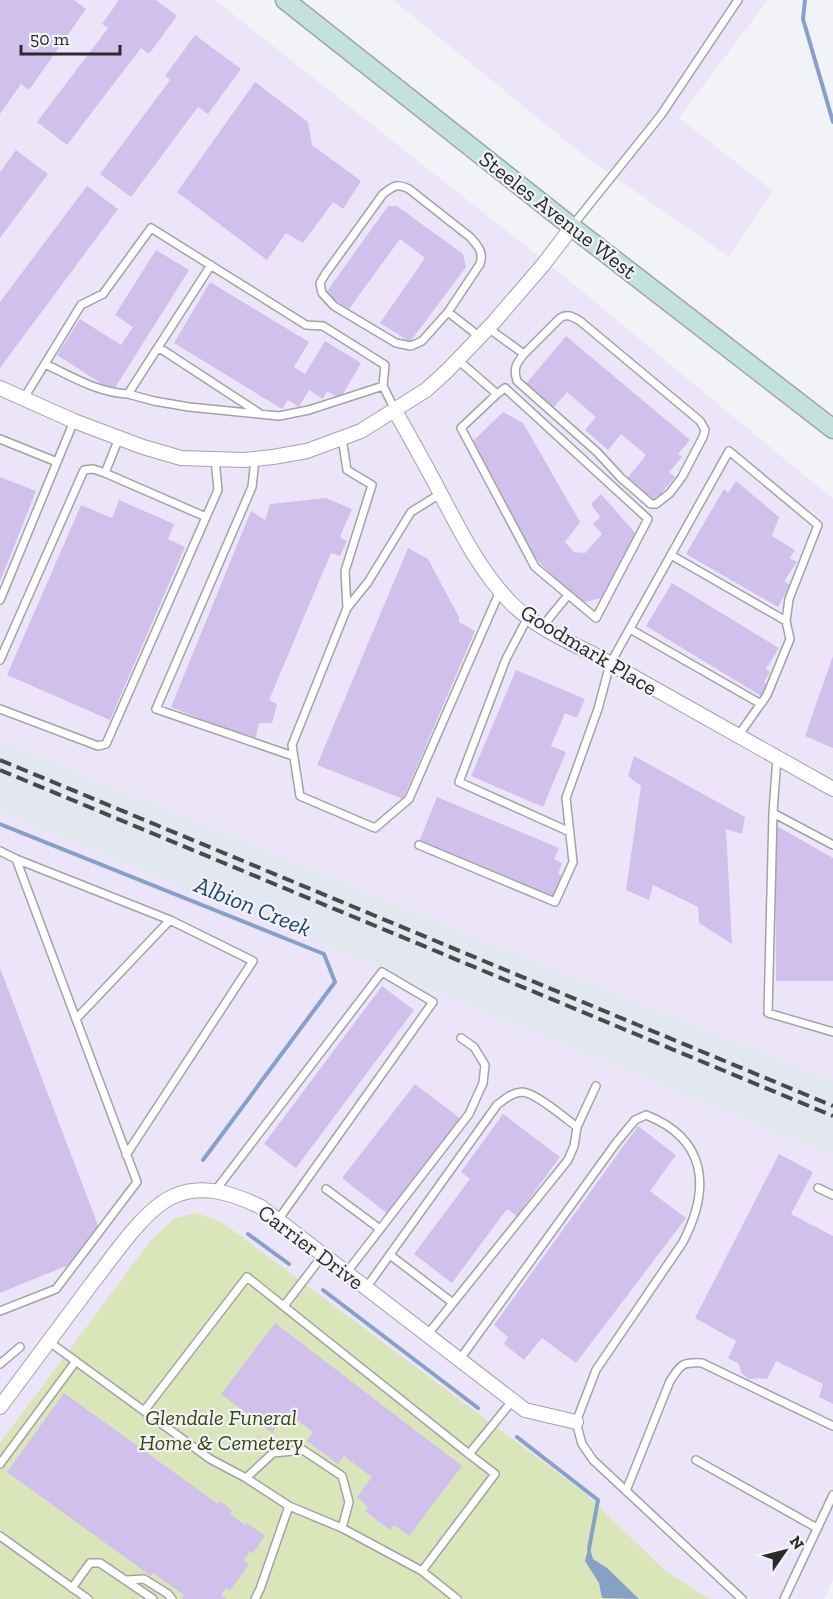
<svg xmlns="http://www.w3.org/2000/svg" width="833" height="1599" font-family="'Zilla Slab',serif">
<rect width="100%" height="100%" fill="#f1f3f6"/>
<path fill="#ece5fa" d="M 0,0 L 215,0 L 566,278 L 833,499 L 833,1080 L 514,953 L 0,740 Z
M 393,0 L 768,0 L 679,118 L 773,191 L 729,257 L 582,154 Z
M 0,812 L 833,1156 L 833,1580 L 824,1599 L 710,1599 L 667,1572 L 585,1493 L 223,1223 L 197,1213 L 0,1443 Z"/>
<path fill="#e2e7f0" d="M 0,740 L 514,953 L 833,1080 L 833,1156 L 0,812 Z"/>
<path fill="#dae5b9" d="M 197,1213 L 223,1223 L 585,1493 L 667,1572 L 710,1599 L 0,1599 L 0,1443 L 152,1239 L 175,1218 Z"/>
<path fill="#87a0c6" d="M 589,1545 L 593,1559 L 607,1568 L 639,1599 L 602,1598 L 599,1583 L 585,1561 Z"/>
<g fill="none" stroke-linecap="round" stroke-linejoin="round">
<path stroke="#87a0c6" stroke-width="4" d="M 805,0 L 803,19 L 833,122
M 0,824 L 324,954 L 335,982 L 203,1160
M 248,1234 L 289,1264
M 323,1290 L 478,1408
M 517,1437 L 598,1500 L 589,1549"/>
</g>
<path fill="#d1c0eb" d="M 0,0 L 74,0 L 86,9 L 29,90 L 21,84 L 0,114 Z
M 119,0 L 156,0 L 177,16 L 149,54 L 141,48 L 67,145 L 37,122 L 108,28 L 102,24 Z
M 195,35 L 241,69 L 208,114 L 198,107 L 131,197 L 100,174 L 170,80 L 165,76 Z
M 255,82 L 308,122 L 312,145 L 361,181 L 343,209 L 333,202 L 303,243 L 286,233 L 267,260 L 177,192 Z
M 16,150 L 48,174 L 0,238 L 0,172 Z
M 87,186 L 118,209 L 0,368 L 0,302 Z
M 388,206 L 397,206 L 463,254 L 466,267 L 410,342 L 380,323 L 425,258 L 400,239 L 349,309 L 325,294 Z
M 156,250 L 189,270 L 113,391 L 57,355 L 80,319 L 121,345 L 133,327 L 115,315 Z
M 210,282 L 309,342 L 294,367 L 305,374 L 325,341 L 361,363 L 340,399 L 327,391 L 323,399 L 309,390 L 299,407 L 288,400 L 282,409 L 174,343 Z
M 566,336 L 690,440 L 678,454 L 682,457 L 669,472 L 675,477 L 653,503 L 626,480 L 646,455 L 621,434 L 608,450 L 585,430 L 596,417 L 567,392 L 553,408 L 525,385 Z
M 503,412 L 523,423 L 580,522 L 565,542 L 574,552 L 585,553 L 602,534 L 593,524 L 600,517 L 591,504 L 601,494 L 636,534 L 601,598 L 580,603 L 530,553 L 473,441 Z
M 0,477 L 36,491 L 0,582 Z
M 736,481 L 779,517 L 772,536 L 795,550 L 790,558 L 797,562 L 784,581 L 790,585 L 778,607 L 686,554 L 724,489 L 728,493 Z
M 326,498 L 352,509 L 340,537 L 347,541 L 340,556 L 331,553 L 269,700 L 277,704 L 272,723 L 259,723 L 255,741 L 171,707 L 251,511 L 265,520 L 270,504 Z
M 119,500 L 174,524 L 168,539 L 185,547 L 110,720 L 7,675 L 81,505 L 112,518 Z
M 408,548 L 428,559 L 459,617 L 459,622 L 475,631 L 403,799 L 317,765 Z
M 672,583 L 779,648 L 766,669 L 770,672 L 764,682 L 768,685 L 761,696 L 646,626 Z
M 833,656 L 833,748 L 805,736 Z
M 516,670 L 585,699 L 577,718 L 565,713 L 551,746 L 566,752 L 543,807 L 471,776 Z
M 634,756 L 745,817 L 742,834 L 726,829 L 732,944 L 699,923 L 698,907 L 653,885 L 649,900 L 626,890 L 641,786 L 628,776 Z
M 437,797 L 559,848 L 554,859 L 562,863 L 558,874 L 563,876 L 553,898 L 419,842 Z
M 775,825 L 833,858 L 833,981 L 776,981 Z
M 0,968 L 99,1228 L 71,1264 L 0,1293 Z
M 382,986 L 414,1010 L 296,1168 L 264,1144 Z
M 415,1084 L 461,1119 L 388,1214 L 342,1178 Z
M 503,1114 L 560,1157 L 517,1216 L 507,1209 L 452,1283 L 414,1254 L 470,1179 L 461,1172 Z
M 638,1126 L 676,1155 L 650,1191 L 686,1218 L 576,1363 L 542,1338 L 524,1360 L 504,1344 L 508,1337 L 494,1325 Z
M 779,1154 L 813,1172 L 791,1214 L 833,1236 L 833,1404 L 819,1397 L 823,1384 L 776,1361 L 767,1379 L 760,1378 L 749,1379 L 741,1373 L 739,1364 L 728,1358 L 736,1341 L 695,1318 Z
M 275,1323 L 462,1466 L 409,1536 L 394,1525 L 390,1530 L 365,1511 L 368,1507 L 357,1497 L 372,1477 L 344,1456 L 338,1464 L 307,1441 L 313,1432 L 288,1413 L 272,1433 L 221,1394 Z
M 64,1393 L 218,1504 L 220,1501 L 233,1511 L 230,1514 L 245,1525 L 247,1523 L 265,1536 L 253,1553 L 250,1551 L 244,1560 L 249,1564 L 230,1591 L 226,1588 L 221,1595 L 226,1599 L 184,1599 L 182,1598 L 184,1595 L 153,1573 L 151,1576 L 7,1472 Z"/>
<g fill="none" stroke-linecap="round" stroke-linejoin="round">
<defs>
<path id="service" d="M 573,225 L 661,115 L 738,0
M 211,265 L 128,394 L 154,401 L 189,407 L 279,416 L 309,410 L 383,386
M 448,312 L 422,341 L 411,346 L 396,343 L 334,306 L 322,293 L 320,283 L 326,273 L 383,194 C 394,186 396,183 409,189 L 470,237 C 478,246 484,252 480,264 L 448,312 L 480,337
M 488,328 L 524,354 L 560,318 C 567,313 573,317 580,321 L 700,421 L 705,430 L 703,437 L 682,477 L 670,493 L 656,504 L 651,504 L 621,478 L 597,452 L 517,381 C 513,368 516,364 524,354
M 158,347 L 259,413
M 458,360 L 497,394 L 461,428 L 535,567 L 596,618 L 648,519 L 505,388 L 497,394
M 45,364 C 71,376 98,393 128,394
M 24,398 L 81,305 L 103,294 L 151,228 L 306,325 L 323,326 L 385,365 L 383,386 L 395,410
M 342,438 L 347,470 L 372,485 L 345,571 L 347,608
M 0,439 L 57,462
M 255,459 L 252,487 L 156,709 L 293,756
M 105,473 L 206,517
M 440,494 L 411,512 L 368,582 L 347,608 L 292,745 L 300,796 L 375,828 L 409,799 L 500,591
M 671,555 L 786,621
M 0,600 L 74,421
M 528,617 L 506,659 L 459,782 L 570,832
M 542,627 L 568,595
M 630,629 L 761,704
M 0,660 L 84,470 L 93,469 L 105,473 L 119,438
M 0,709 L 98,746 L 106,744 L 218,490 L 215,459
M 777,757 L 773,813 L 768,1013 L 833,1032
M 773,813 L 833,845
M 419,845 L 555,902 L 573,862 L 566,798 L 598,709 L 610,664 L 729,451 L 818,525 L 789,599 L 786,621 L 790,639 L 767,695 L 738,736
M 0,851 L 16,859 L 137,1182 L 56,1289 L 0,1311
M 16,859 L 170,920 L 253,961 L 126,1155
M 76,1019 L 170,920
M 577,1127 L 596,1086
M 818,1188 L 833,1195
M 326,1189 L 380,1229
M 215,1191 L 382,972 L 433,1002 L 278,1220
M 390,1255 L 453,1303
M 347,1272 L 469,1114 L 483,1083 L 485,1065 L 474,1047 L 461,1038
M 366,1288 L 497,1105 C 505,1099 511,1093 522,1092 C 535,1092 566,1119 577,1127 L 574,1146 L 568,1160 L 428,1334
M 284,1306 L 323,1255
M 48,1341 L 210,1459 L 246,1478 L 289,1506 L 342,1528 L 422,1571 L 457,1599
M 460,1359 L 616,1143 L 635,1120 L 646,1115 C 707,1139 711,1188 683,1242 L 596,1370 L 576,1422 L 582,1444 L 593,1460 L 742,1599
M 0,1364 L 20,1347
M 144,1411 L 247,1277 L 469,1454
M 696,1460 L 817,1528
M 0,1464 L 76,1361
M 246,1478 L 273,1453 L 303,1450 L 342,1476 L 349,1502 L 342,1528
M 626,1491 L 670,1381 C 681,1364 682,1362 702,1363 L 833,1426
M 0,1536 L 88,1599
M 422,1571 L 495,1474 L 469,1454 L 513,1400
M 127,1580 L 144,1579 L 168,1594 L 172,1599
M 72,1588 L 90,1563 L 100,1563 L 153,1599
M 255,1599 L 260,1589 L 289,1506
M 784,1599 L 833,1495"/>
<path id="minor" d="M 0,388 L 74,421 L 143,447 L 181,458 L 244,460 L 273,457 L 307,451 L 361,431 L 426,390 L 447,371 L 493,323 L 543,265 L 572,227
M 395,411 C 409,435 422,459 435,483 C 457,525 478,569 511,603 C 534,626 565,640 593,654 L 833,789
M 0,1407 C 31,1365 62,1324 93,1282 C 113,1257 144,1209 174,1196 C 203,1183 234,1194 261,1207 L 525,1410 L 576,1422"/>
<path id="secondary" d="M 285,0 L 572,227 L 833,429"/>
</defs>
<use href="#service" stroke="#a2a3a6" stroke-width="10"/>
<use href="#minor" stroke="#a2a3a6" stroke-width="16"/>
<use href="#secondary" stroke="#a2a3a6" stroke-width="21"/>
<use href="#service" stroke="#fff" stroke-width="7"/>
<use href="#minor" stroke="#fff" stroke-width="14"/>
<use href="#secondary" stroke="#c4e2dc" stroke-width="18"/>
<path stroke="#48494a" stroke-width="4" stroke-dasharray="12 6" stroke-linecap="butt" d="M 0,760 L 833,1106
M 0,770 L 833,1116"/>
</g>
<g text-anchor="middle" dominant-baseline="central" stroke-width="4.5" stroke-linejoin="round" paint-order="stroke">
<g font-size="22" fill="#2b2b2c" stroke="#f1f3f6">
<text transform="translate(558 215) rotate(38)">Steeles Avenue West</text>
<text transform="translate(589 650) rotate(31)">Goodmark Place</text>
<text transform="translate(311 1247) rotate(37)">Carrier Drive</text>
</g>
<g font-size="22" font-style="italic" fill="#3d4613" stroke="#f1f3f6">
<text x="221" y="1417">Glendale Funeral<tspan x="221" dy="25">Home &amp; Cemetery</tspan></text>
</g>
<g font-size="24" font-style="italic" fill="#234475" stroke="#f1f3f6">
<text transform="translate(253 906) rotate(22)">Albion Creek</text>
</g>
</g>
<g transform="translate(785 1551) rotate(55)" stroke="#f1f3f6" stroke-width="4.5" paint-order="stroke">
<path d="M0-4.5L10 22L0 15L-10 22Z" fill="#2b2b2c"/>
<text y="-9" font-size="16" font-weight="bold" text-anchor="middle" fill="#2b2b2c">N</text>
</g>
<path d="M21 45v9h99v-9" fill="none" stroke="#2b2b2c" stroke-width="3"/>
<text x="30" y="45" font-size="18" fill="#2b2b2c" stroke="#f1f3f6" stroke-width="4.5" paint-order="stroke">50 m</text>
</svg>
